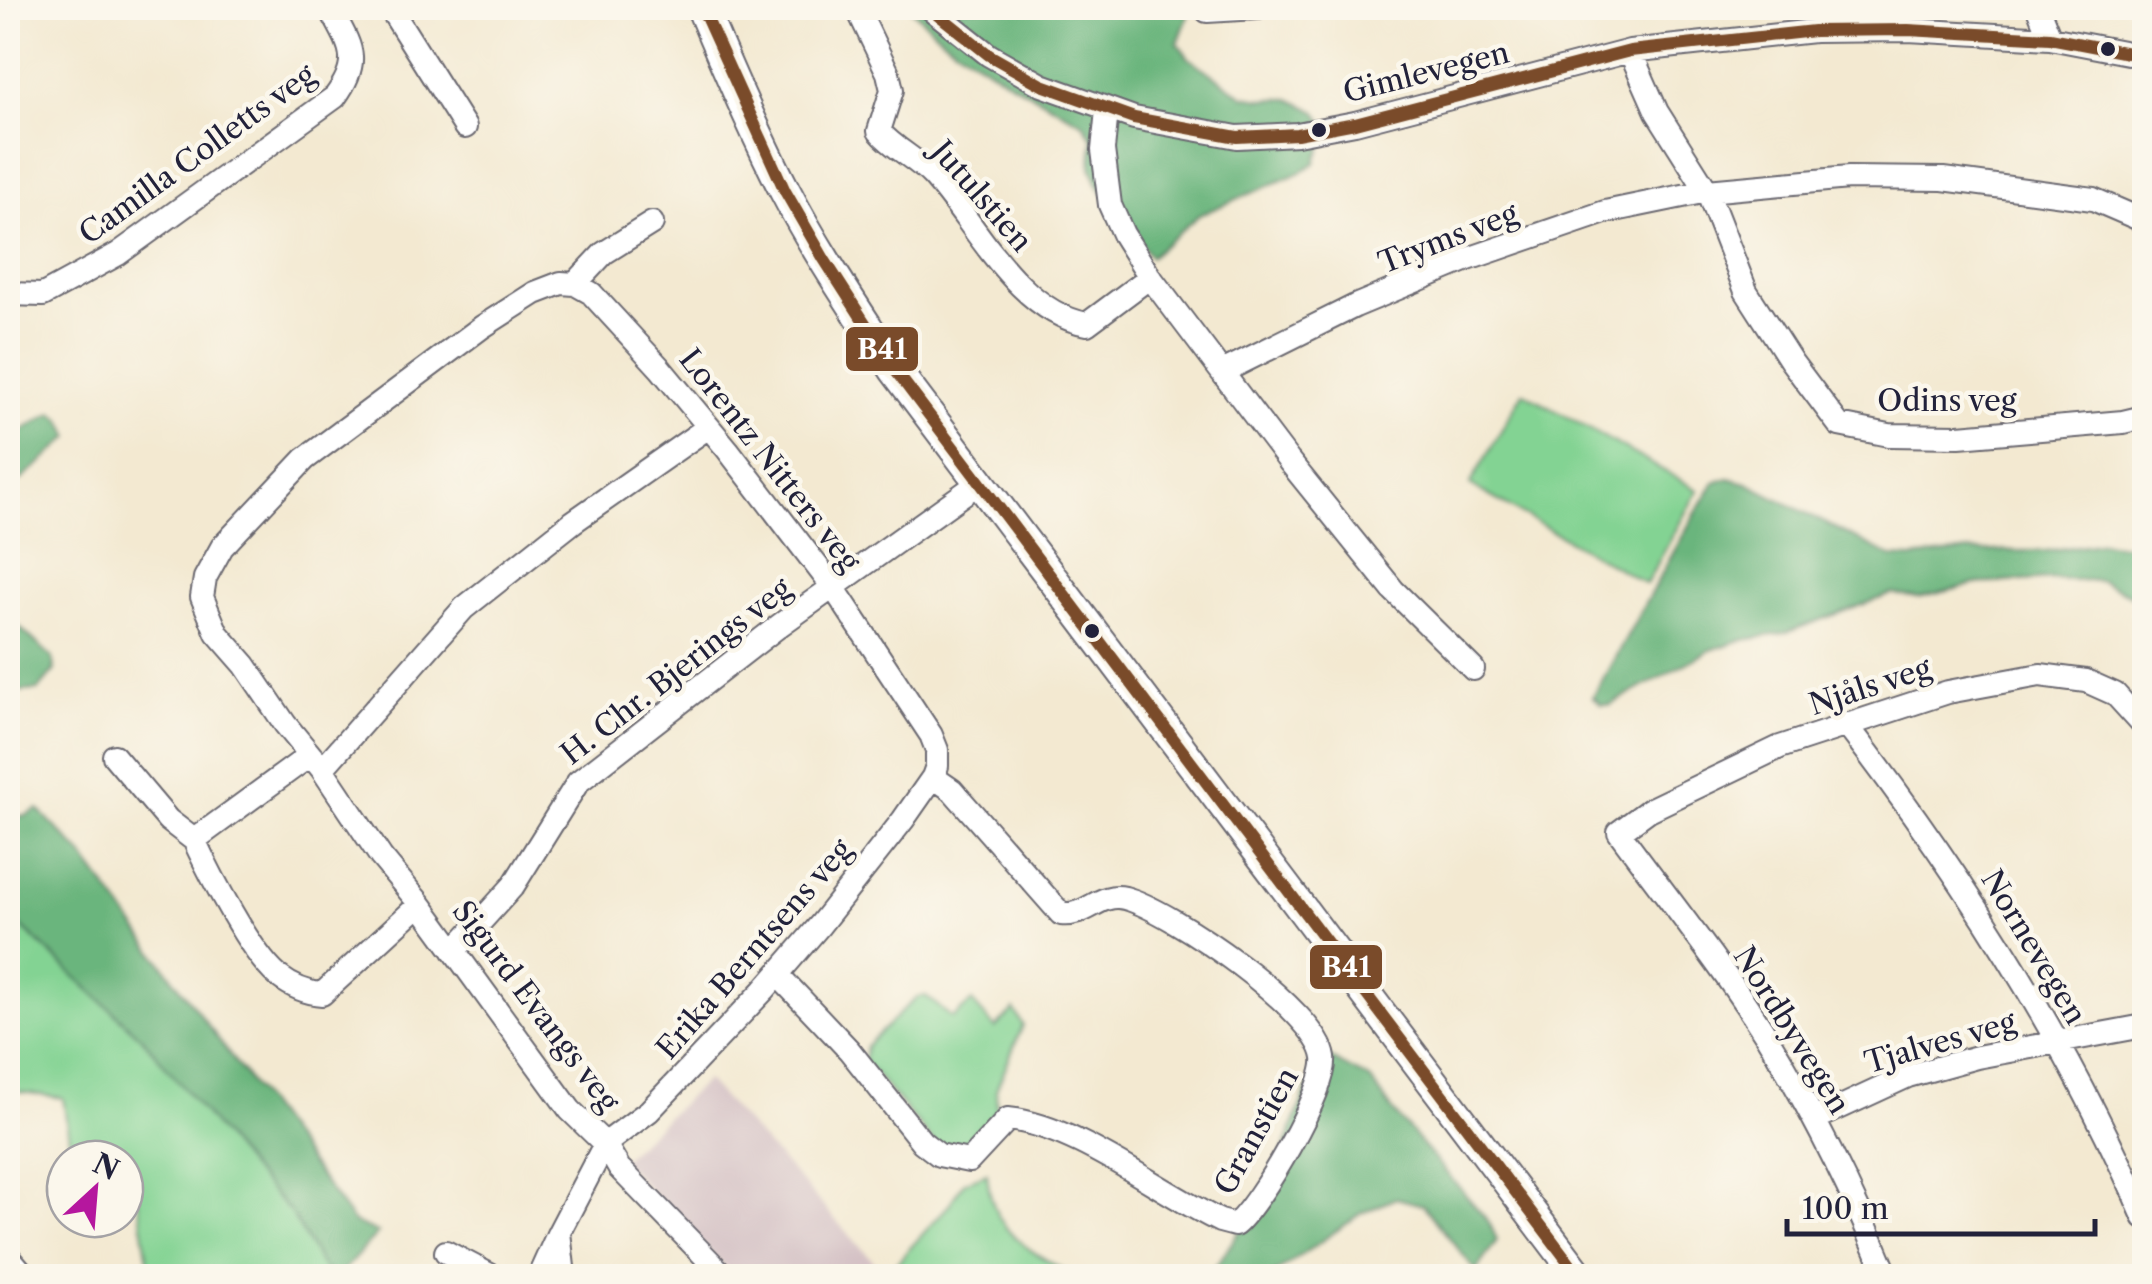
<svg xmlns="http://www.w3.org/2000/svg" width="2152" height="1284" font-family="'Libre Caslon Text',serif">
<rect width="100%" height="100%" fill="#fbf7ec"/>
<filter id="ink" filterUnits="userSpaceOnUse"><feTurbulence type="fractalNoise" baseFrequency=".01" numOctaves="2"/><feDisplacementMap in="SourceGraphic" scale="20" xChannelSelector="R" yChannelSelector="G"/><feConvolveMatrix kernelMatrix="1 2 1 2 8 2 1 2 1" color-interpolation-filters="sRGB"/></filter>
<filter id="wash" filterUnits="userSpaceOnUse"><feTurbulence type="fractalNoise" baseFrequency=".0048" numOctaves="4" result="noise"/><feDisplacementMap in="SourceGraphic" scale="40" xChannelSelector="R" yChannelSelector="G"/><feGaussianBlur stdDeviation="2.25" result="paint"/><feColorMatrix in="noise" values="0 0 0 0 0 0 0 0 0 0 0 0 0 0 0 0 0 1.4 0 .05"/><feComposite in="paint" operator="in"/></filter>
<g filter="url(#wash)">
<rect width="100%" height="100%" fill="#f3e9d1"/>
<path fill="#d2bec2" d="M 706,1080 L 791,1171 L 875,1263 L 858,1276 L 734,1276 L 621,1160 Z"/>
<path fill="#83d393" stroke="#527a67" stroke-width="2.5" d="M 1523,392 L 1698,490 L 1646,584 L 1470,485 Z
M 8,914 L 145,1041 L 251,1170 L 291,1213 L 319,1262 L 338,1276 L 185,1276 L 149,1266 L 136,1189 L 125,1187 L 125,1159 L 72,1159 L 63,1098 L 8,1090 Z
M 926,996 L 952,1018 L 972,1002 L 995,1028 L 1014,1010 L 1023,1025 L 996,1090 L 997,1109 L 971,1149 L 957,1155 L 937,1146 L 864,1061 L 866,1046 L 917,997 Z
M 987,1173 C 992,1235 1026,1247 1073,1276 L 885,1276 L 948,1206 L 964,1182 Z"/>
<path fill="#6ab57d" stroke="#466c5c" stroke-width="2.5" d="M 910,8 L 1191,8 L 1178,43 L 1189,58 L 1244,96 L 1262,99 L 1290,99 L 1316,111 L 1321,118 L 1326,136 L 1315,163 L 1299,173 L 1199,215 L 1150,257 L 1098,185 L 1091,167 L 1093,139 L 1083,123 L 1008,81 L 944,40 Z
M 53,413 L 62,420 L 70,437 L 8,492 L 8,438 Z
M 1729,478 L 1747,483 L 1892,557 L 1911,558 L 1970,551 L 2046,551 L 2104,542 L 2144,548 L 2144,601 L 2100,581 L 2051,579 L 1976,584 L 1919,598 L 1892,594 L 1785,633 L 1738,641 L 1711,650 L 1610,705 L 1600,704 L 1593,697 L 1691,521 L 1714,483 Z
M 8,617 L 52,657 L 55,670 L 38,690 L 8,692 Z
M 38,809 L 80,852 L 354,1223 L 378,1233 L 343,1271 L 336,1274 L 325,1270 L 319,1262 L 291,1213 L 251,1170 L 145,1041 L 8,914 L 8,815 L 25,816 Z
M 1320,1053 L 1371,1080 L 1393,1111 L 1489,1222 L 1497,1240 L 1476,1271 L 1423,1205 L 1396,1198 L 1362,1213 L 1271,1276 L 1209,1276 L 1252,1213 L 1279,1163 Z"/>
</g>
<g filter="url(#ink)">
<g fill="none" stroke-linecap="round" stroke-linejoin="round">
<defs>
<path id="minor" d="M 390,8 L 465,127
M 857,8 L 888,73 L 892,90 L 879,131 C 894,149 917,159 933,176 C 976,224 1018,312 1087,324 L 1150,277
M 930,8 L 989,55 L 1042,85 L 1134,118 L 1237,137 L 1297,134 L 1355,123 L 1630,51 L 1814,31 L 1908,30 L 2050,38 L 2144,56
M 2038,8 L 2050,38
M 1207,11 L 1258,8
M 1630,51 L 1657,112 L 1707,191 L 1746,291 L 1791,361 L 1839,425 L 1889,435 L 1959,436 L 2123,422 L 2144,417
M 1107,110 L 1103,150 L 1110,205 L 1123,234 L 1150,277 L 1289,461 L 1393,590 L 1473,669
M 575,284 L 561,283 L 535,293 L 482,327 L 305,459 L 222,547 L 205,578 L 202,597 L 217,633 L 245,665 L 285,724 L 322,769 L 381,857 L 420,904 L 570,1110 L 605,1144 L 619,1168 L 724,1276
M 8,294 L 43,295 L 118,254 L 335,97 C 363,59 350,46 330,8
M 1222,372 L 1355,306 L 1468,259 L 1605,212 L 1707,191 L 1849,178 L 1943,179 L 2093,199 L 2144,221
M 1846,724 C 1963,876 2068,1041 2144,1217
M 114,756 L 168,820 L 194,840
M 309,756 L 194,840 C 210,874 251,954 278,976 C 291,986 307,993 322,994 L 420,904
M 322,769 L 464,608 L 573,522 L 707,428
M 454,951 L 513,886 L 578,782 L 780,625 L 980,482
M 778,975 L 849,1050 L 922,1142 L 939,1155 L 969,1161 L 1008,1119 C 1077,1126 1157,1191 1220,1221 L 1235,1225 C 1259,1206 1328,1088 1324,1058 C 1318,1011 1171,910 1125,898 C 1099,892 1088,917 1061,914 L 952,790 L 933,777
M 1815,1119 L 1908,1076 L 1977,1057 L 2144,1026
M 446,1252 L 492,1276
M 8,1256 L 25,1276
M 539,1276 L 558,1234
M 564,1276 L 559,1232 L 605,1144 L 649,1111 L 764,990 L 820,925 L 903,820 L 933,777 L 937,766 L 937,750 L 931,735 L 833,587 L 728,450 L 660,368 L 591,293 L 575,284 L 604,253 L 652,223
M 1887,1276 C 1853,1193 1814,1114 1767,1037 C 1722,966 1669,900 1619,832 L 1649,810 L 1780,747 L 1948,692 L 2040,675 L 2086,681 L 2115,694 L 2144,726"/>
<path id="major" d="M 702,8 C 728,70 754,131 785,191 C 817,253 857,311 895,370 L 1579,1276"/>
</defs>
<use href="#minor" stroke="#6b6870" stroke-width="26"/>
<use href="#major" stroke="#6b6870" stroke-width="34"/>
<use href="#minor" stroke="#fff" stroke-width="22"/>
<use href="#major" stroke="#fff" stroke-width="30"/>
<defs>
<path id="bus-1" d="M 702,8 L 785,191 L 824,259 L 895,370 L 1579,1276
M 930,8 L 989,55 L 1042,85 L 1134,118 L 1237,137 L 1297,134 L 1355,123 L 1630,51 L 1814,31 L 1908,30 L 2050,38 L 2144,56"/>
</defs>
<use href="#bus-1" stroke="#fbf7ec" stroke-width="20"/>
<use href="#bus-1" stroke="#7a4b2a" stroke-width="12"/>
</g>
</g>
<g fill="#22223b" stroke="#fbf7ec" stroke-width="4">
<circle cx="2108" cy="49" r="9"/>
<circle cx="1319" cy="130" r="9"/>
<circle cx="1092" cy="631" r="9"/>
</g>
<g text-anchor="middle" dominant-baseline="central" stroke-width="9" stroke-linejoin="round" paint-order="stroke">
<g font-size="30" fill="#22223b" stroke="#fbf7ec">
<text transform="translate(1426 72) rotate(-14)">Gimlevegen</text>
<text transform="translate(197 154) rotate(-36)">Camilla Colletts veg</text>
<text transform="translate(982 196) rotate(49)">Jutulstien</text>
<text transform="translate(1448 238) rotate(-21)">Tryms veg</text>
<text x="1947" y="400">Odins veg</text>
<text transform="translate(770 460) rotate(52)">Lorentz Nitters veg</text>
<text transform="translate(676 671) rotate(-38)">H. Chr. Bjerings veg</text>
<text transform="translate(1870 686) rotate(-18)">Njåls veg</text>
<text transform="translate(2034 947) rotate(59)">Nornevegen</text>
<text transform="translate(754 949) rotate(-49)">Erika Berntsens veg</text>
<text transform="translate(536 1006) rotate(53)">Sigurd Evangs veg</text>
<text transform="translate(1792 1030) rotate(58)">Nordbyvegen</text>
<text transform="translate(1940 1042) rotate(-16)">Tjalves veg</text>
<text transform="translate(1256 1131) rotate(-61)">Granstien</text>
</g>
</g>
<g stroke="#fbf7ec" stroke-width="4">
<rect x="844" y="325" width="76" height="48" rx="10" fill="#7a4b2a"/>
<rect x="1308" y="943" width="76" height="48" rx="10" fill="#7a4b2a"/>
</g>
<g font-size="28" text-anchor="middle" font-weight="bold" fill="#fff">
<text x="882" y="359">B41</text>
<text x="1346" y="977">B41</text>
</g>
<rect width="2152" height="1284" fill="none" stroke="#fbf7ec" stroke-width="40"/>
<g transform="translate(95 1189) rotate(26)"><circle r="48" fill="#fbf7ec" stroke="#a4a2a5" stroke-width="2.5"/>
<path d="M0-8L18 38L0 25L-18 38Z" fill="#b5179e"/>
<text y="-15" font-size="28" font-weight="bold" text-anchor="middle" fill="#22223b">N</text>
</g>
<path d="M1787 1219v15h308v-15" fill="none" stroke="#22223b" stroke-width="5"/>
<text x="1802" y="1219" font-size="30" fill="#22223b" stroke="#fbf7ec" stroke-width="8" paint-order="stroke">100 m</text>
</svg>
